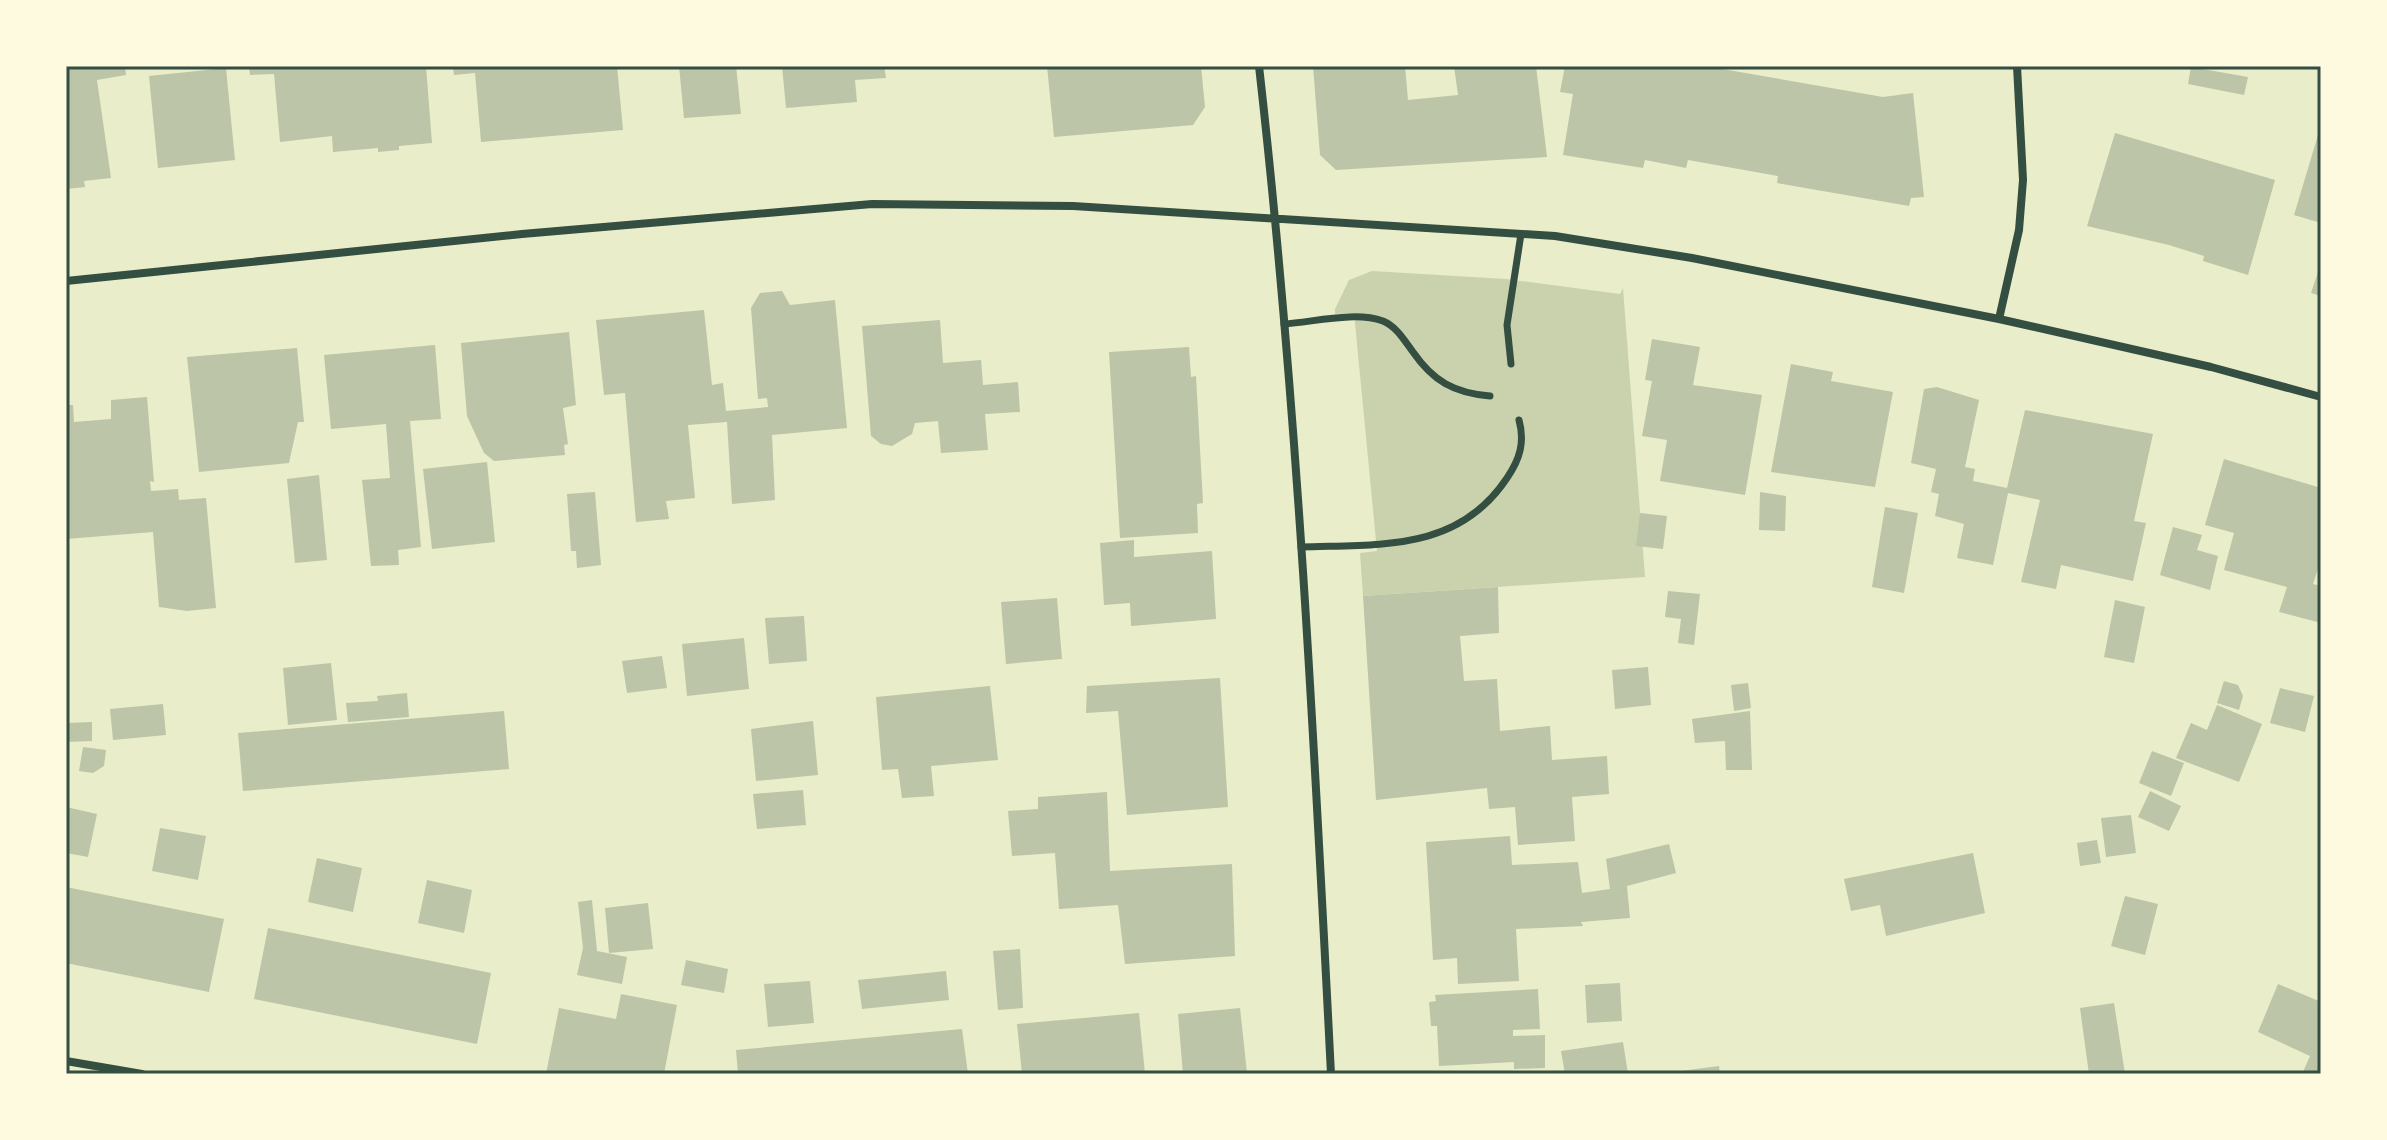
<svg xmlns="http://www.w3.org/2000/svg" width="2387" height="1140" font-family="Poppins,sans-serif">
<rect width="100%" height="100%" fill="#e9edc9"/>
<path fill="#cad2ad" d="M 1372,271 L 1506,279 L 1620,294 L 1623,288 L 1645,577 L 1363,596 L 1360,553 L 1377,551 L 1354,313 L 1335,314 L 1335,309 L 1349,280 Z"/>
<path fill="#bcc5a7" d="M 66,66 L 125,66 L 126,75 L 97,80 L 111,178 L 84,181 L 85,187 L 66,189 Z
M 249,66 L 426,66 L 432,143 L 399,146 L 399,150 L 378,152 L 378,148 L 333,152 L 332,136 L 280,142 L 274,74 L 250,75 Z
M 453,66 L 617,66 L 623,130 L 481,142 L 475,73 L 454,75 Z
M 679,66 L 736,66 L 741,114 L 684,118 Z
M 782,66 L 884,66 L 886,78 L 855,80 L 857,102 L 786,108 Z
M 1047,66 L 1201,66 L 1205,107 L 1193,125 L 1054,137 Z
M 1313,66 L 1405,66 L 1408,100 L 1458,95 L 1454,66 L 1536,66 L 1547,157 L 1336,170 L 1320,155 Z
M 1565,66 L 1705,66 L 1883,97 L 1913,93 L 1924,197 L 1911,198 L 1909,206 L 1777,183 L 1778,176 L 1688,160 L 1686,168 L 1645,160 L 1643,168 L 1563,155 L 1573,94 L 1560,92 Z
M 2191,67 L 2248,77 L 2244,95 L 2188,84 Z
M 226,68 L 235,160 L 158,168 L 149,76 Z
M 2321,125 L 2321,223 L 2294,215 Z
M 2115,133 L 2275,180 L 2248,275 L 2203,261 L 2204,256 L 2169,245 L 2087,226 Z
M 2321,263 L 2321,296 L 2311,293 Z
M 782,291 L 790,305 L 835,300 L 847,428 L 772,435 L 775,500 L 732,504 L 727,422 L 688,425 L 695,498 L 666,501 L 669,519 L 636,522 L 625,393 L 604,395 L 596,320 L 704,310 L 712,385 L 723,383 L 726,411 L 768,407 L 767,398 L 758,399 L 751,308 L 760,293 Z
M 940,320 L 943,363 L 981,360 L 983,385 L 1018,382 L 1020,412 L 985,414 L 988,450 L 941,453 L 938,421 L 915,423 L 912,434 L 892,446 L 881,444 L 871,436 L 862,326 Z
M 569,332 L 576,405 L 563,408 L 568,444 L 564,445 L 565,455 L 494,461 L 484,453 L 467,416 L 461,343 Z
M 1652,339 L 1700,347 L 1693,385 L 1762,395 L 1745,495 L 1660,481 L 1667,440 L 1642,436 L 1652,381 L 1645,380 Z
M 435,345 L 441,419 L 410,421 L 421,547 L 398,550 L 399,565 L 371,566 L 362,480 L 390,478 L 386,424 L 331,429 L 324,355 Z
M 1189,347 L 1191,377 L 1196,376 L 1203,503 L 1197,504 L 1198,533 L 1120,538 L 1109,352 Z
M 297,348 L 304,422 L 298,422 L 289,463 L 199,472 L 187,357 Z
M 1791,364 L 1833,372 L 1831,381 L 1893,392 L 1875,487 L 1771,472 Z
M 1937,387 L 1979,400 L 1965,467 L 1975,469 L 1973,481 L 2007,488 L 2025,410 L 2153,434 L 2134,521 L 2146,523 L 2133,581 L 2061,565 L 2056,589 L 2021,582 L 2040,500 L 2008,493 L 1993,565 L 1957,558 L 1964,524 L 1935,516 L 1939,494 L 1931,492 L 1936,469 L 1911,463 L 1924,389 Z
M 147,397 L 154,482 L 150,481 L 151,491 L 178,489 L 179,500 L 206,498 L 216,608 L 187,611 L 159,607 L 153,532 L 66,539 L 66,405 L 73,405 L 74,422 L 111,419 L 111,400 Z
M 2224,459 L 2321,488 L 2321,560 L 2313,584 L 2321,586 L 2321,623 L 2279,612 L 2287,587 L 2224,570 L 2234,533 L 2205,525 Z
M 487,462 L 495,542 L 432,549 L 423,469 Z
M 319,475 L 327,560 L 295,563 L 287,479 Z
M 595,492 L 601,565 L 577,568 L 576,551 L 571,551 L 567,494 Z
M 1760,492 L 1786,496 L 1785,531 L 1759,530 Z
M 1885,507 L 1918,513 L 1904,593 L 1872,587 Z
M 1640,513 L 1667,516 L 1663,549 L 1636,546 Z
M 2173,527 L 2202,535 L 2197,550 L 2218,556 L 2210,590 L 2160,575 Z
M 1134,540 L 1134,557 L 1212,551 L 1216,619 L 1131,626 L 1130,603 L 1104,605 L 1100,543 Z
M 1498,587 L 1499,633 L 1460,636 L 1464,681 L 1497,679 L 1500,731 L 1550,726 L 1552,760 L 1607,756 L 1609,794 L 1572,797 L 1575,841 L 1518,845 L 1515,807 L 1489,809 L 1487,788 L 1376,800 L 1363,596 Z
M 1668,591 L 1700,594 L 1694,645 L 1678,643 L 1681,619 L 1665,617 Z
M 1057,598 L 1062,659 L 1006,664 L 1001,602 Z
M 2115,600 L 2145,607 L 2134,663 L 2104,657 Z
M 804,616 L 807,661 L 769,664 L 765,618 Z
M 744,638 L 749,689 L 687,696 L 682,644 Z
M 662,656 L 667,688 L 627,693 L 622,661 Z
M 331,663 L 337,720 L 288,725 L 283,668 Z
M 1648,667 L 1651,705 L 1615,709 L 1612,670 Z
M 1220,678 L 1228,807 L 1127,815 L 1118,711 L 1086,713 L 1087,686 Z
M 2224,681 L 2238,685 L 2243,696 L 2239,710 L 2217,703 Z
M 1748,683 L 1751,708 L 1734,711 L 1731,685 Z
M 990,686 L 998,760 L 931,766 L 934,796 L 902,798 L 898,769 L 882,770 L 876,697 Z
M 2280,688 L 2314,696 L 2305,732 L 2270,723 Z
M 407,693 L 409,717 L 348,722 L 346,703 L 378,701 L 377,696 Z
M 163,704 L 166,735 L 113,740 L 110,709 Z
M 2217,705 L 2262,724 L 2239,782 L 2176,758 L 2191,723 L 2207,730 Z
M 504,711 L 509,769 L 243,791 L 238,733 Z
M 1750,711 L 1752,770 L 1726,770 L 1725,741 L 1695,743 L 1692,719 Z
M 813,721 L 818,775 L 756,781 L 751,729 Z
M 92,722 L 92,741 L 66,742 L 66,723 Z
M 83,747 L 106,750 L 104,766 L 93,773 L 79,771 Z
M 2152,751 L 2184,763 L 2171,796 L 2139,783 Z
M 803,790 L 806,825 L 757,829 L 753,794 Z
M 2150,791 L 2181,806 L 2169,831 L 2138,817 Z
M 1107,792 L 1110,871 L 1232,864 L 1235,956 L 1125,964 L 1118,905 L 1059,909 L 1055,853 L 1012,856 L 1008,811 L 1038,809 L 1038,797 Z
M 66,807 L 97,814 L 88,857 L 66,853 Z
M 2131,815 L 2136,853 L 2106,857 L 2101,818 Z
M 160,828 L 206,836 L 198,880 L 152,871 Z
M 1510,836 L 1512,865 L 1578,862 L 1582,893 L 1610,889 L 1606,859 L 1669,844 L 1676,873 L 1627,886 L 1630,918 L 1581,922 L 1583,926 L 1516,929 L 1519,981 L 1458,984 L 1457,958 L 1433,960 L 1426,842 Z
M 2097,840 L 2101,863 L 2080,866 L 2077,843 Z
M 1973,853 L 1985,913 L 1886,936 L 1880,905 L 1851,911 L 1844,879 Z
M 317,858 L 362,868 L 353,912 L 308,902 Z
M 427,880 L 472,890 L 464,933 L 418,923 Z
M 66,887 L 224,919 L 209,992 L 66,963 Z
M 2125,896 L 2158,904 L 2145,955 L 2111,946 Z
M 592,900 L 597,951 L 627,957 L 622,984 L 577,975 L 583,948 L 578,902 Z
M 648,903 L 653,949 L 609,953 L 605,908 Z
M 268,928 L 491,973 L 477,1044 L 254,999 Z
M 1020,949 L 1023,1008 L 998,1010 L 993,951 Z
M 686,960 L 728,969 L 724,993 L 681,985 Z
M 946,971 L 949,1000 L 862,1009 L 858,980 Z
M 810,981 L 814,1023 L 768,1027 L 764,984 Z
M 1620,983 L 1622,1021 L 1587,1023 L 1585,985 Z
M 2278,984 L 2321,1002 L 2321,1074 L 2302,1074 L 2310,1056 L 2258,1032 Z
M 1538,989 L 1540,1029 L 1513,1030 L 1513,1036 L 1545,1035 L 1545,1068 L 1514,1069 L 1514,1062 L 1439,1066 L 1437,1026 L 1431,1026 L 1429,1002 L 1436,1001 L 1435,995 Z
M 621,994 L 677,1005 L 664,1074 L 546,1074 L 559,1008 L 616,1019 Z
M 2114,1003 L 2125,1074 L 2089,1074 L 2080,1008 Z
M 1240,1008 L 1247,1073 L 1183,1074 L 1178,1014 Z
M 1139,1013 L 1145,1074 L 1022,1074 L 1017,1024 Z
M 962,1029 L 968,1074 L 738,1074 L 736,1050 Z
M 1623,1042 L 1628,1074 L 1565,1074 L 1561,1051 Z
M 1719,1066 L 1720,1074 L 1673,1074 L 1673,1072 Z"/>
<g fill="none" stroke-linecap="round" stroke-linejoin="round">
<path stroke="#344e41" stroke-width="7" d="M 1284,324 C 1314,322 1355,311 1383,321 C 1397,327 1404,340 1413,352 C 1433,381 1454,393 1490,396
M 1511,364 L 1507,325 L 1521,234
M 1301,547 C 1380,544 1458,552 1507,478 C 1520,459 1525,442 1519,420"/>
<path stroke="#344e41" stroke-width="8" d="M 1259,66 C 1297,401 1314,738 1331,1074
M 66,281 L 522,234 L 872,204 L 1073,206 L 1555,236 L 1692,258 L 1999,319 L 2211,367 L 2321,397
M 1999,319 L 2019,230 L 2023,180 L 2017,66
M 66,1061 L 142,1074"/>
</g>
<rect width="2387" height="1140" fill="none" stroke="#fefae0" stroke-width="136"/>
<rect x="68" y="68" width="2251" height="1004" fill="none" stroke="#344e41" stroke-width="3"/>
</svg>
